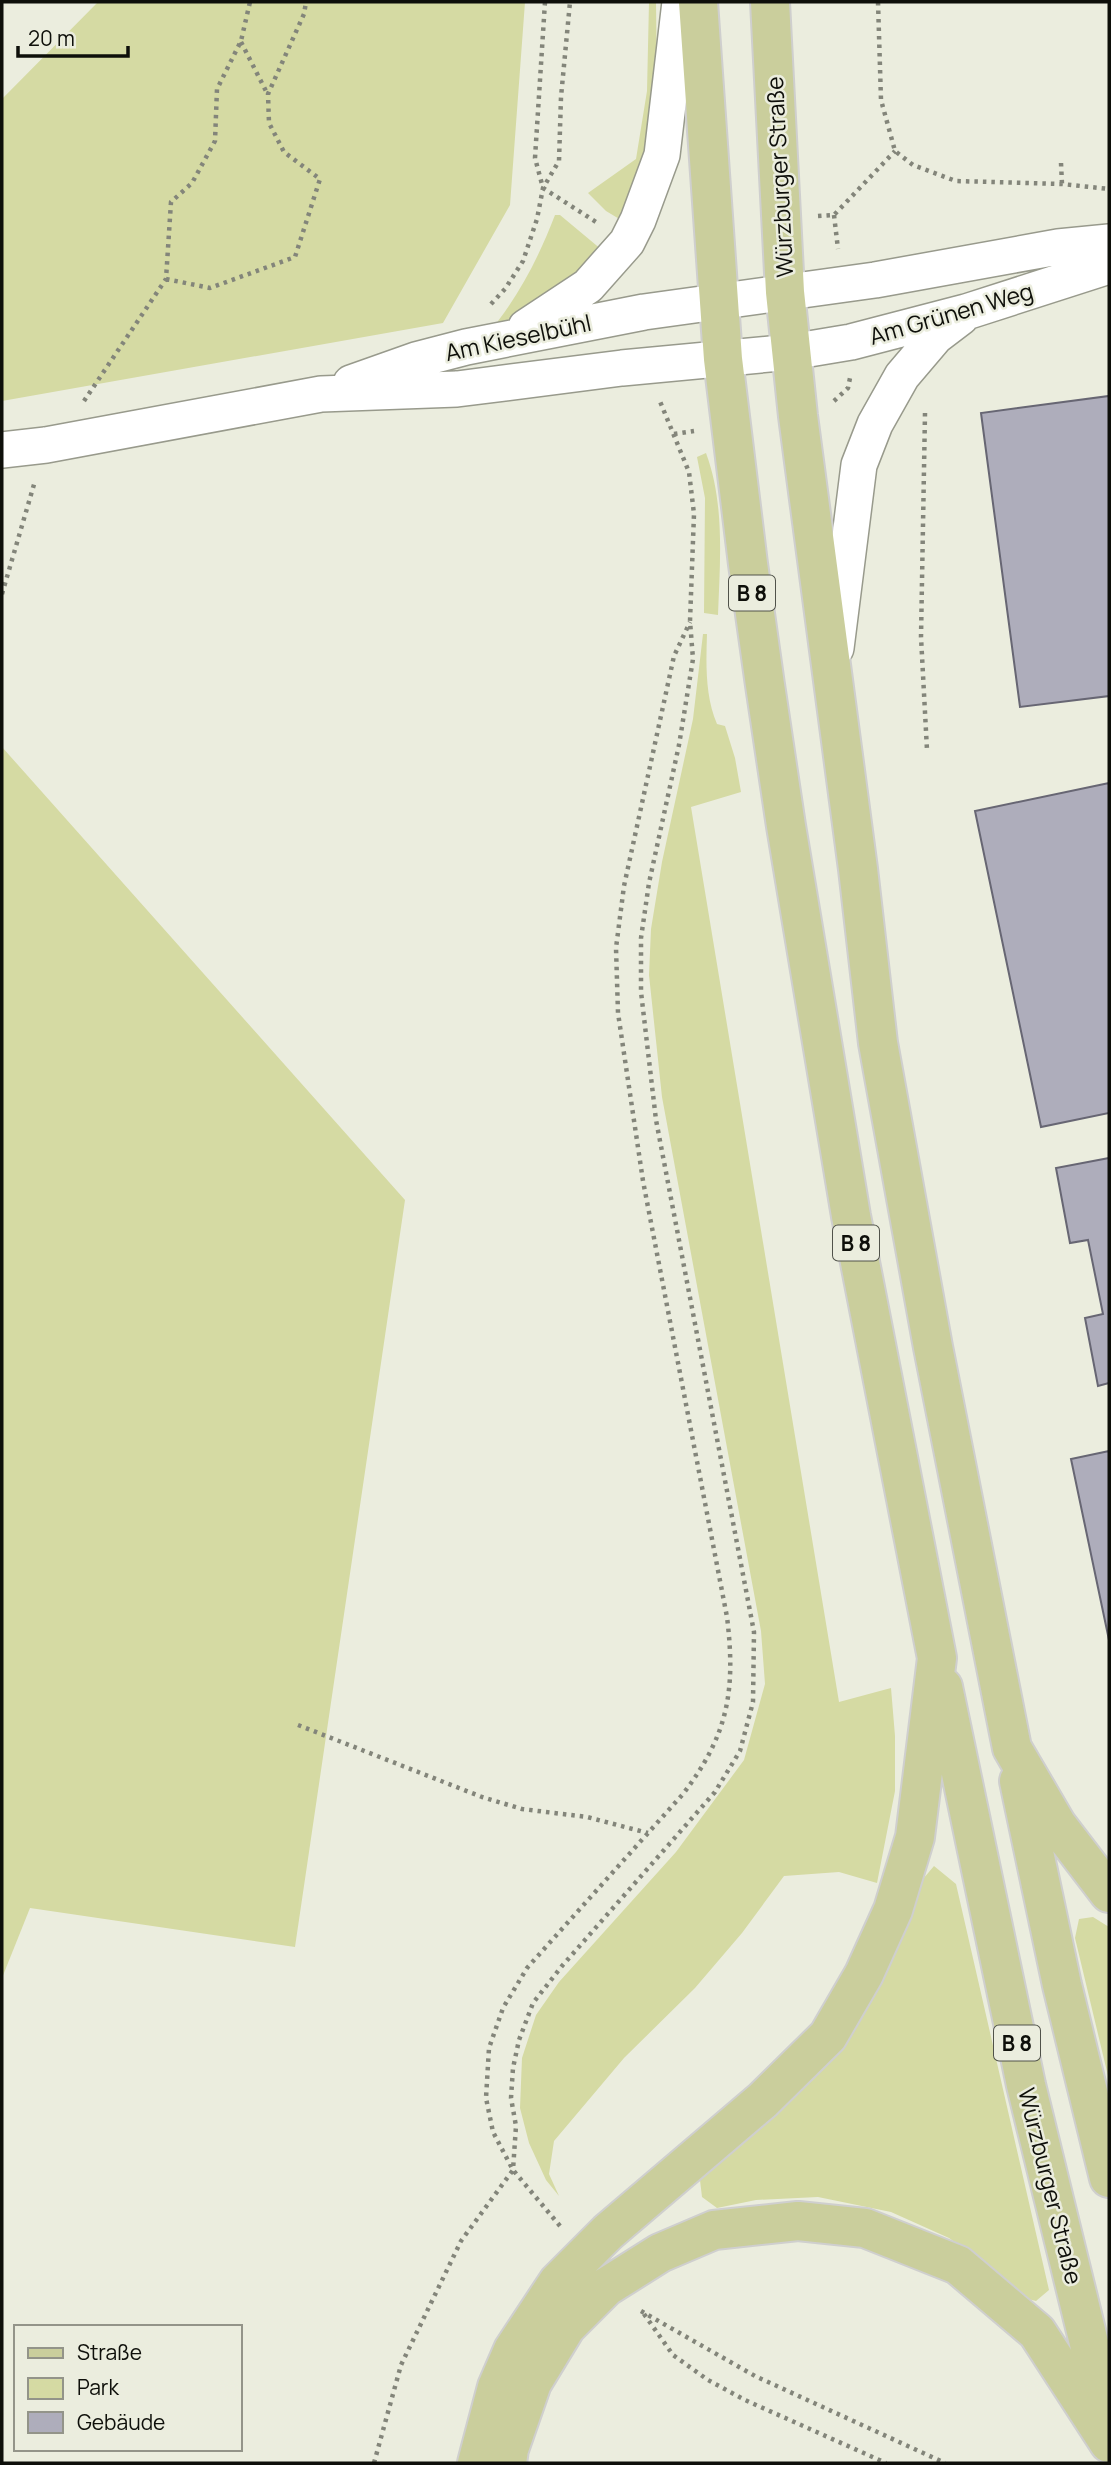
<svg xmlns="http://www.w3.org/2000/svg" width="1111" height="2465" font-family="Manrope,sans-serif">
<rect width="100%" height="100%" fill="#ebedde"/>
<path fill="#d5daa3" d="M 98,2 L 525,2 L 510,205 L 443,323 L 2,401 L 2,99 Z
M 649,2 L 656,2 L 657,90 L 639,182 L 621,220 L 606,211 L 588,193 L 636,159 L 647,91 Z
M 555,215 L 560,215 L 602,250 C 576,285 538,310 497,326 L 498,321 C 523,288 540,254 555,215 Z
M 706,453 C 725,504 720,561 718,615 L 704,613 L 705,498 L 697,457 Z
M 703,634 L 707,634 C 706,664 705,696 717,724 L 725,726 L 735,758 L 741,792 L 691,807 L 839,1702 L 891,1688 L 895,1736 L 895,1791 L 877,1883 L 839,1872 L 784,1876 L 742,1933 L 695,1988 L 624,2058 L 554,2141 L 549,2174 L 559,2196 L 546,2180 L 529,2143 L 520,2108 L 522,2058 L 536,2015 L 559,1982 L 676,1852 L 744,1760 L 765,1684 L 761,1631 L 662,1097 L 649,975 L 651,929 L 662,862 L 693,719 Z
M 2,747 L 405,1200 L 295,1947 L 30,1908 L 2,1978 Z
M 934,1866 L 956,1884 L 1049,2290 L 1036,2301 L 1024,2298 L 999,2274 L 949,2238 L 891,2212 L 818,2197 L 756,2200 L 717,2208 L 702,2197 L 700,2180 L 712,2163 L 898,1940 L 923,1879 Z
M 1093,1917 L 1109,1927 L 1109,2080 L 1075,1938 L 1079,1919 Z"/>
<path fill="#aeadbb" stroke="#676673" stroke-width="2" d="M 1109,396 L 1109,696 L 1020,707 L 981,413 Z
M 1109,783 L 1109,1113 L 1041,1127 L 975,811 Z
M 1109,1158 L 1109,1383 L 1098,1386 L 1085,1318 L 1103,1314 L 1088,1240 L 1070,1243 L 1056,1168 Z
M 1109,1451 L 1109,1640 L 1071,1459 Z"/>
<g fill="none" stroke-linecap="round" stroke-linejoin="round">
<defs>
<path id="minor" d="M 526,327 L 588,286 L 627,242 L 638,220 L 662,155 L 680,2
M 351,383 L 416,360 L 466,347 L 644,312 L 875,280 L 1058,247 L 1109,242
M 2,450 L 46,445 L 321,394 L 457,389 L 622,368 L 791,352 L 851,342 L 966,312 L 1109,266
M 836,648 L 859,465 L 875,424 L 902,376 L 936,336 L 961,317"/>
<path id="major" d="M 770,2 L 785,292 L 798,416 L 858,869 L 878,1043 L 933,1347 L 1012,1748 L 1057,1825 L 1109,1893
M 943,1687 L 1026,2085 L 1109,2425
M 1019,1781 L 1062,1985 L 1109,2178
M 477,2463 L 497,2387 L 513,2350 L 558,2282 L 608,2232 L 763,2100 L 828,2036 L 864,1974 L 893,1910 L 915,1837 L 937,1658 L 851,1216 L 786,826 L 765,685 L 748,564 L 723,359 L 698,2
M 507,2463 L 509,2449 L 532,2383 L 566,2327 L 606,2287 L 660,2253 L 714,2230 L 798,2221 L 865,2228 L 958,2265 L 1037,2332 L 1109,2443"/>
</defs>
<use href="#minor" stroke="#989a8c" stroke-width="38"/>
<use href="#major" stroke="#cfcfce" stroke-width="42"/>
<path stroke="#83857a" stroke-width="4.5" stroke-dasharray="3.5 5" stroke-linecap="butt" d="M 545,2 L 535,158 L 543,188 L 596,222
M 878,2 L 881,100 L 895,151 L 913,165 L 956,181 L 1062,184 L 1109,189
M 241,42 L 267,93
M 1061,163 L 1062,184
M 834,215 L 838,249
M 818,216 L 834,215 L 895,151
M 166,279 L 210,288 L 295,257 L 320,179 L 284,152 L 269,123 L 268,94 L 304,14 L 306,2
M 491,304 L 505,289 L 523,261 L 537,219 L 543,188 L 559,161 L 561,97 L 570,2
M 84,401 L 166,279 L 171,202 L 192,183 L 215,141 L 217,89 L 241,41 L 250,2
M 834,401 L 848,388 L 850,378
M 925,413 L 921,637 L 927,750
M 674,434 L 694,431
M 2,594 L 35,481
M 298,1725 L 482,1797 L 522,1809 L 587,1817 L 648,1833
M 560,2226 L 513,2170 L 493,2132 L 486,2098 L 489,2048 L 503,2008 L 527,1968 L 683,1794 C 728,1735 736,1691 727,1617 L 643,1181 L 618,1013 L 616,948 L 624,886 L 674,656 L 690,622
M 641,2311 L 755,2376 L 945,2463
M 644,2314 L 673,2355 L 708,2380 L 745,2400 L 886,2463
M 374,2463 L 401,2365 L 461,2241 L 513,2170 L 516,2126 L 511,2098 L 513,2068 L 519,2040 L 533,2003 L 562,1966 L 715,1792 L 740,1751 L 753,1702 L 754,1632 L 656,1120 L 641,992 L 641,938 L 649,883 L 679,745 L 693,659 L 690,621 L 694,514 L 689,472 L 659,399"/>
<use href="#minor" stroke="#fff" stroke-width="35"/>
<use href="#major" stroke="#cace9c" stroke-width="38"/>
</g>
<g text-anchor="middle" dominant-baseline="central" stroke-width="5" stroke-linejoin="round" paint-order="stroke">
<g fill="#ebedde" stroke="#50524a" stroke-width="2">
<rect x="729" y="575.5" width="46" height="35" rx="5"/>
<rect x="833" y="1225.5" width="46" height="35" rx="5"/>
<rect x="994" y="2025.5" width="46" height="35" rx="5"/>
</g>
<g font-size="21" font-weight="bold" fill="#0e0f0a">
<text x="752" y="593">B 8</text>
<text x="856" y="1243">B 8</text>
<text x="1017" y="2043">B 8</text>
</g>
<g font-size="23" fill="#0e0f0a" stroke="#ebedde">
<text transform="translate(779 177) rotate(-93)">Würzburger Straße</text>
<text transform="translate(951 313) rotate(-16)">Am Grünen Weg</text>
<text transform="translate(518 337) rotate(-12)">Am Kieselbühl</text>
<text transform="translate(1051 2186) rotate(76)">Würzburger Straße</text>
</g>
</g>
<rect width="1111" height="2465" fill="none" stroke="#0e0f0a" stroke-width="7"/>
<rect x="14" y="2325" width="228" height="126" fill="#ebedde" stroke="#939489" stroke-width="2"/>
<rect x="28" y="2348" width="35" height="10" fill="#cace9c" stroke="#939489" stroke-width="2"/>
<text x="77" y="2360" font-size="21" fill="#0e0f0a">Straße</text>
<rect x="28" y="2378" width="35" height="21" fill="#d5daa3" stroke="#939489" stroke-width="2"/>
<text x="77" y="2395" font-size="21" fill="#0e0f0a">Park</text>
<rect x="28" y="2412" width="35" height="21" fill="#aeadbb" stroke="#939489" stroke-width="2"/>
<text x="77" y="2430" font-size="21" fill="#0e0f0a">Gebäude</text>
<path d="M18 46v10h110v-10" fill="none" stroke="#0e0f0a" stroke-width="3.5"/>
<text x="28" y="46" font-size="21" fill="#0e0f0a" stroke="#ebedde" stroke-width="5" paint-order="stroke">20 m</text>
</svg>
